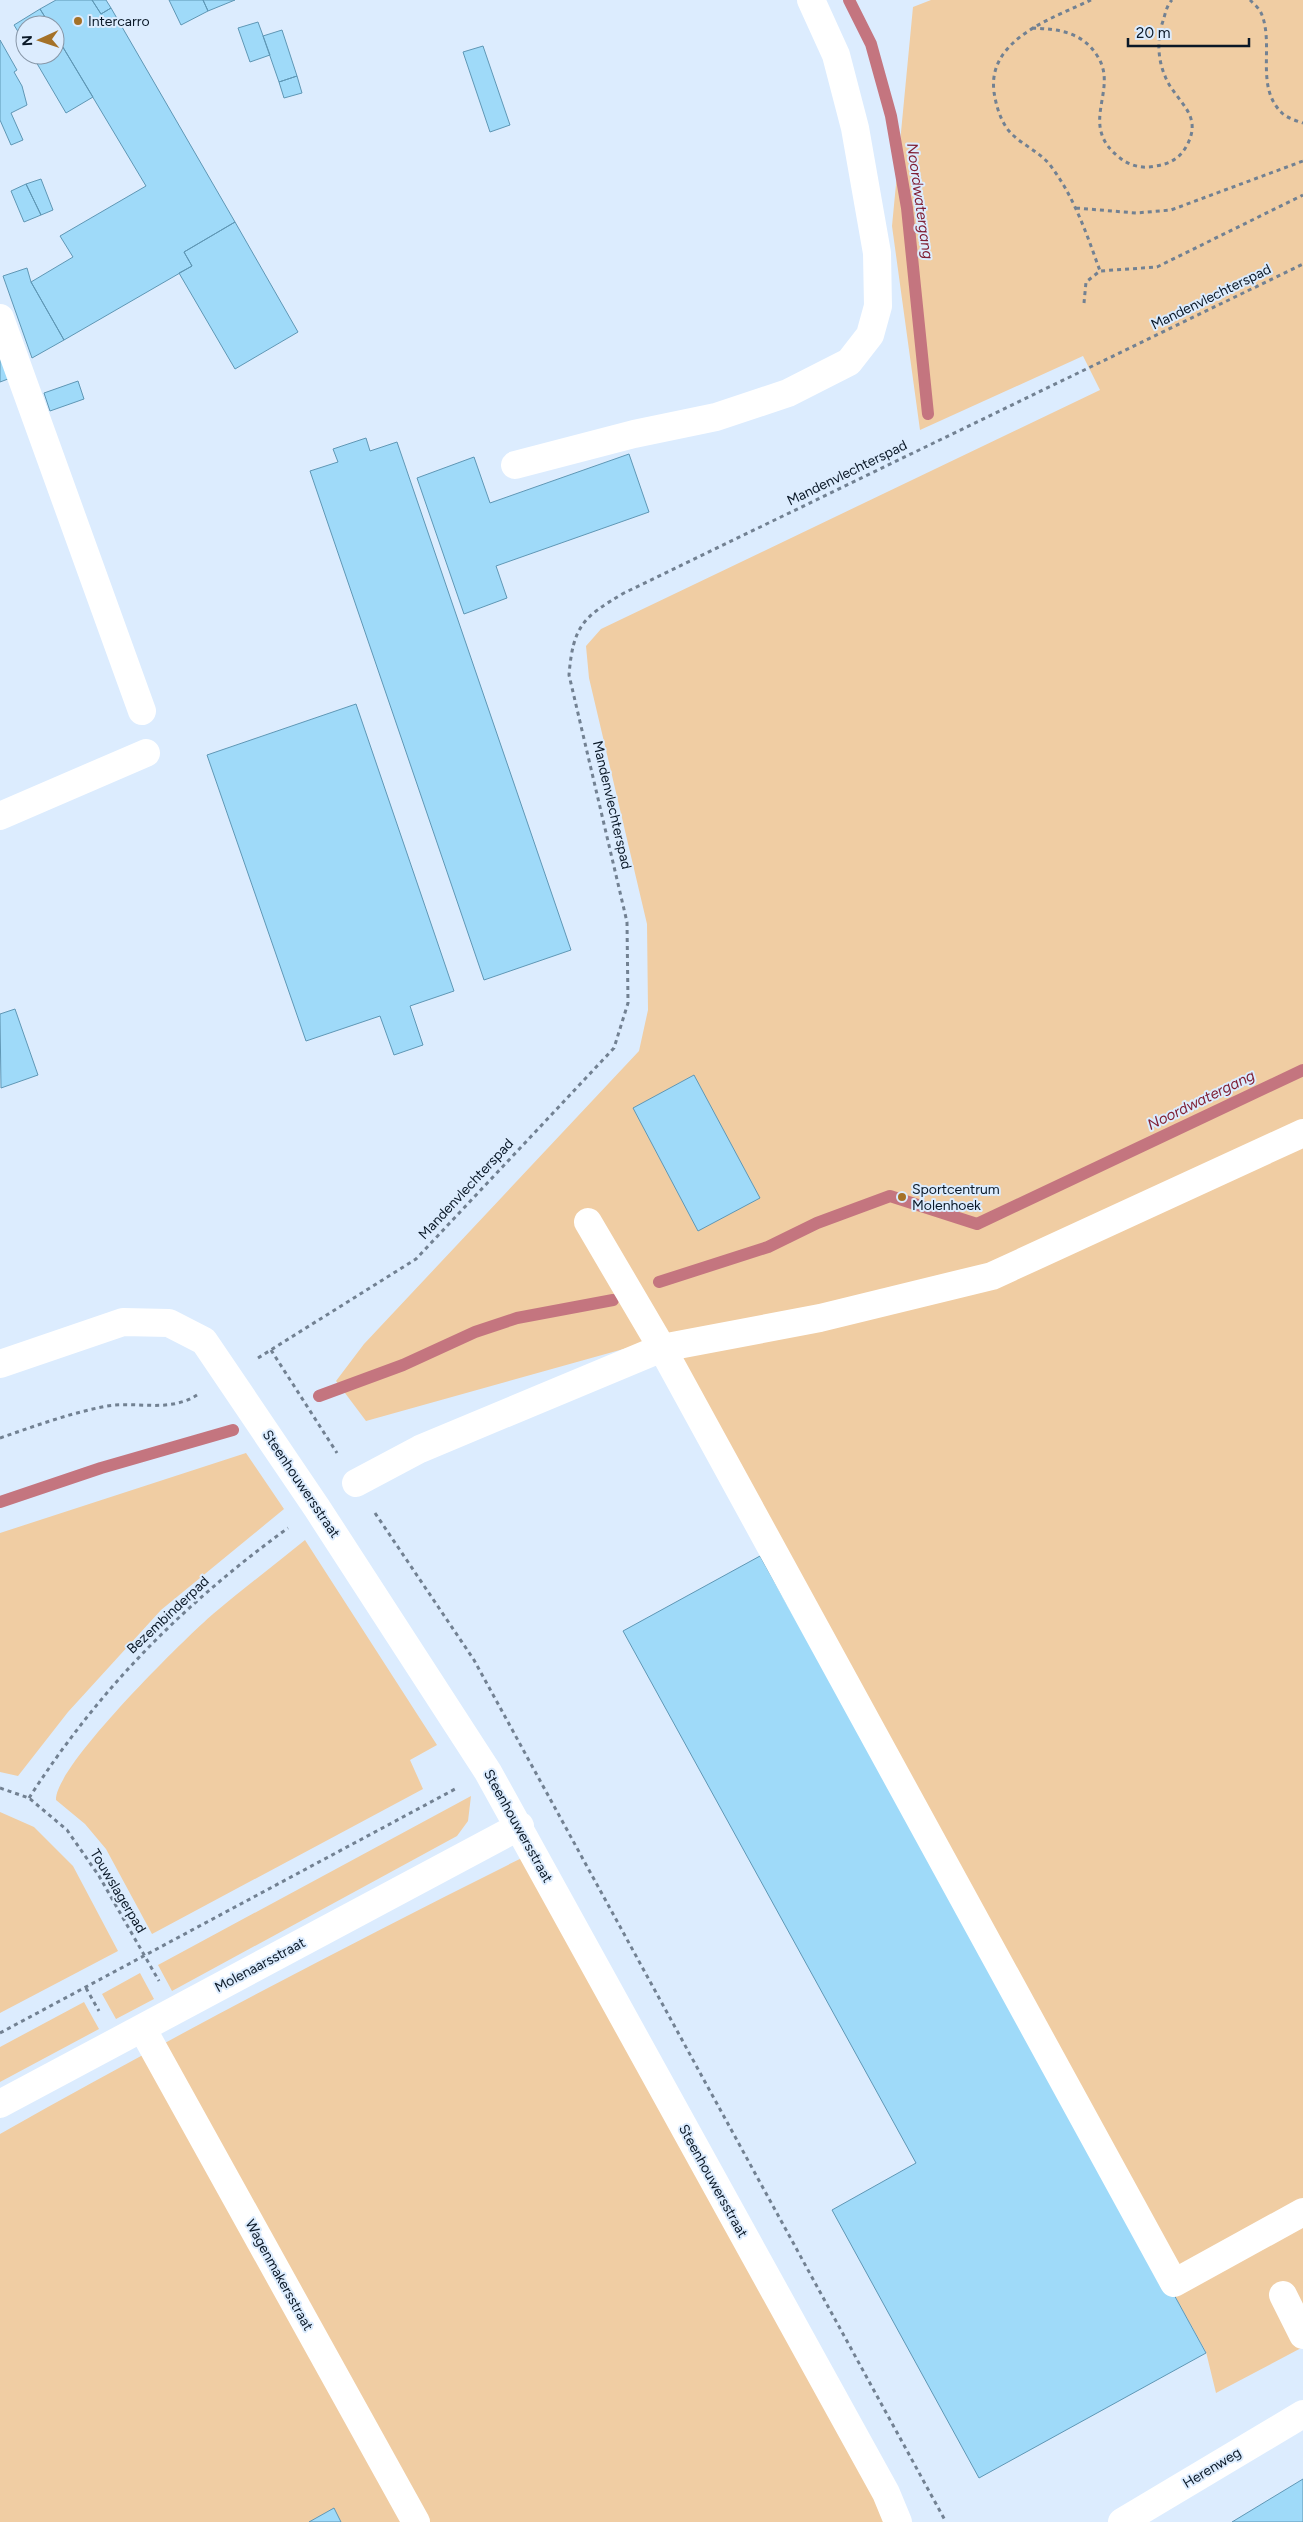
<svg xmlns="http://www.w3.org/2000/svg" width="1303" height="2522" font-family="Figtree,sans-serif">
<rect width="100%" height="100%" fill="#dcecfe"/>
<path fill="#f0cda3" d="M 931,0 L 1303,0 L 1303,2347 L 1216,2393 L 1206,2352 L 645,1343 L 366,1421 L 336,1381 L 364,1344 L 639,1051 L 648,1010 L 647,924 L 589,678 L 586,646 L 601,629 L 1100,390 L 1083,356 L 920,430 L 892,226 L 913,7 Z
M 246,1453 L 284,1509 L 161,1610 L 68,1712 L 18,1776 L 0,1772 L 0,1533 Z
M 305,1540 L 437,1745 L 410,1760 L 423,1789 L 152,1934 L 106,1849 L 85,1824 L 56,1800 C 54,1767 184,1639 213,1614 C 243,1589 274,1565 305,1540 Z
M 471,1796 L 468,1821 L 457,1836 L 172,1991 L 158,1965 Z
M 0,1812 L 34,1827 L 73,1866 L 118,1951 L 0,2013 Z
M 544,1847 L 906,2522 L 0,2522 L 0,2134 C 179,2033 360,1938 544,1847 Z
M 140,1973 L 154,1999 L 116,2019 L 102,1994 Z
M 84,2002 L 99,2029 L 0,2082 L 0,2047 Z"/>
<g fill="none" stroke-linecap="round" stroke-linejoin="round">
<path stroke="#c4757f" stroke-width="12" d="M 849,0 L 871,44 L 891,116 L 907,208 L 928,414
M 659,1282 L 768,1247 L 817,1223 L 890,1196 L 977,1224 L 1303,1070
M 319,1396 L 403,1365 L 475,1332 L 517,1318 L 613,1300
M 0,1502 L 101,1468 L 233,1430"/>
</g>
<path fill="#9fdaf9" stroke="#5f97b5" d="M 56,0 L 92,0 L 101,14 L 111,8 L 235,222 L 184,252 L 192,266 L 64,340 L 31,282 L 73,257 L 60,236 L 146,186 L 55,34 L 55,25 L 50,25 L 40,9 Z
M 92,0 L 106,0 L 111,8 L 101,14 Z
M 169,0 L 203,0 L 208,11 L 181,25 Z
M 203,0 L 235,0 L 208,11 Z
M 40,9 L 50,25 L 25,25 L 25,43 L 14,25 Z
M 258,22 L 270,55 L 250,62 L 238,28 Z
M 282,30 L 297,76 L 279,82 L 263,36 Z
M 55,34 L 93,97 L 66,113 L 32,55 L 55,55 Z
M 0,40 L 17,70 L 14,72 L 22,86 L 27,105 L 11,113 L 23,140 L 11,145 L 0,120 Z
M 483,46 L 510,125 L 490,132 L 463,52 Z
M 297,76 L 302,93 L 284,98 L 279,82 Z
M 41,179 L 53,210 L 41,215 L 26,184 Z
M 26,184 L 41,215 L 24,222 L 11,191 Z
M 235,222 L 298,332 L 235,369 L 179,273 L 192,266 L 184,252 Z
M 27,268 L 31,282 L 64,340 L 32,358 L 3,276 Z
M 0,332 L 8,379 L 0,382 Z
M 78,381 L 84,399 L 50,411 L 44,393 Z
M 366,438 L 370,451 L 397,442 L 571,950 L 484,980 L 310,471 L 338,462 L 333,449 Z
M 629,454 L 649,512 L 496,566 L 507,598 L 464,614 L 417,478 L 474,457 L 490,503 Z
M 356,704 L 454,991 L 410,1006 L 423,1045 L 394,1055 L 380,1016 L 306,1041 L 207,755 Z
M 15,1009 L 38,1075 L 1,1088 L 0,1014 Z
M 694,1075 L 760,1198 L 698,1231 L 633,1108 Z
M 760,1556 L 1059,2085 L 1206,2353 L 979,2478 L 832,2210 L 916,2163 L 623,1631 Z
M 1303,2479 L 1303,2522 L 1232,2522 Z
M 334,2508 L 341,2522 L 309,2522 Z"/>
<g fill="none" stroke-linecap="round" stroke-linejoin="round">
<path stroke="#728192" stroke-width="3" stroke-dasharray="4 4" stroke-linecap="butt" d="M 1091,0 C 1053,18 987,39 994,92 C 996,105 1000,120 1009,131 C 1020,144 1039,151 1050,165 C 1074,196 1087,235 1100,271
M 1250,0 C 1254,4 1260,9 1262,15 C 1274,47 1255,87 1282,113 C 1287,118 1297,121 1303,123
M 1032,28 C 1059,29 1083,32 1098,57 C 1119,91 1077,125 1120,158 C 1130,166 1143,169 1156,166 C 1169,164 1179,159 1186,147 C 1205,114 1175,102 1165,76 C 1158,60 1157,41 1162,24 C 1165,16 1166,6 1172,0
M 1076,208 L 1136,213 L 1171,210 L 1303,161
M 1084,303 L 1086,282 L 1100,271 L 1157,267 L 1303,195
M 271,1350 L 337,1453
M 258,1358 L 416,1259 L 614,1048 L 628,1003 L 627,922 L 569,675 C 573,626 583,617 624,593 L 1303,264
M 0,1438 C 35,1426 70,1413 107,1406 C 137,1401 169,1413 197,1395
M 375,1513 L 474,1660 L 946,2522
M 0,1788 L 29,1798 L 67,1830 L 99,1876 L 159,1981
M 29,1798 C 100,1688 182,1605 288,1528
M 86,1988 L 99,2011
M 0,2033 L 457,1788"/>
<path stroke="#fff" stroke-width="28" d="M 0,318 L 142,711
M 515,465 L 634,434 L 716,417 L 788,393 L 849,362 L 870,335 L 878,306 L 877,253 L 855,128 L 836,55 L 811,0
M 0,816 L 146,753
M 588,1222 L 662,1348 L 1174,2283 L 1303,2212
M 0,1364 L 123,1322 L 169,1323 L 204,1341 L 317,1508 L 488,1772 L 886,2493 L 898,2522
M 356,1483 L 420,1449 L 662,1348 L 820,1318 L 992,1276 L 1303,1133
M 142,2028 L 416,2522
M 0,2104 L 520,1826
M 1283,2295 L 1303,2335
M 1122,2522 L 1303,2414"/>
</g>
<g fill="#a47128" stroke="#dcecfe" stroke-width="2">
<circle cx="78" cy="21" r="5"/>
<circle cx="902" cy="1197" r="5"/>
</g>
<g text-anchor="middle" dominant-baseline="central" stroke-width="4" stroke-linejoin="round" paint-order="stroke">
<g font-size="14" fill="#0a1827" stroke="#dcecfe" text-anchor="start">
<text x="88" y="21">Intercarro</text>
<text x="912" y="1189">Sportcentrum<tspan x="912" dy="16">Molenhoek</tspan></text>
</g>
<g font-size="14" fill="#0a1827" stroke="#dcecfe">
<text transform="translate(1211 297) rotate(-26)">Mandenvlechterspad</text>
<text transform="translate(847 473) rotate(-26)">Mandenvlechterspad</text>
<text transform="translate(612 805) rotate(77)">Mandenvlechterspad</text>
<text transform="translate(466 1189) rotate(-47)">Mandenvlechterspad</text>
<text transform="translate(301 1484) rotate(56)">Steenhouwersstraat</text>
<text transform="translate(168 1615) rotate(-43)">Bezembinderpad</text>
<text transform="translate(518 1826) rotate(61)">Steenhouwersstraat</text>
<text transform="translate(118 1891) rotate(59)">Touwslagerpad</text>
<text transform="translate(260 1965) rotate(-28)">Molenaarsstraat</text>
<text transform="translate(713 2181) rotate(61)">Steenhouwersstraat</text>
<text transform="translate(279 2275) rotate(61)">Wagenmakersstraat</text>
<text transform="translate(1212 2468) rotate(-31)">Herenweg</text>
</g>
<g font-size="15" font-style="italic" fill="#802035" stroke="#dcecfe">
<text transform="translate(920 201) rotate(82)">Noordwatergang</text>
<text transform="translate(1201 1100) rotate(-26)">Noordwatergang</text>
</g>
</g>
<g transform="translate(40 40) rotate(267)"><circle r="24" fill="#dcecfe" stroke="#8897a8"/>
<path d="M0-4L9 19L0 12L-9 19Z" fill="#a47128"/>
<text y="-8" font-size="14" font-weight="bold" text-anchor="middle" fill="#0a1827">N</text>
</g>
<path d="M1128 38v8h121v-8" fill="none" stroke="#0a1827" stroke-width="2.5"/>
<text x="1136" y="38" font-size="15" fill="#0a1827" stroke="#dcecfe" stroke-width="4" paint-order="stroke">20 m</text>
</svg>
